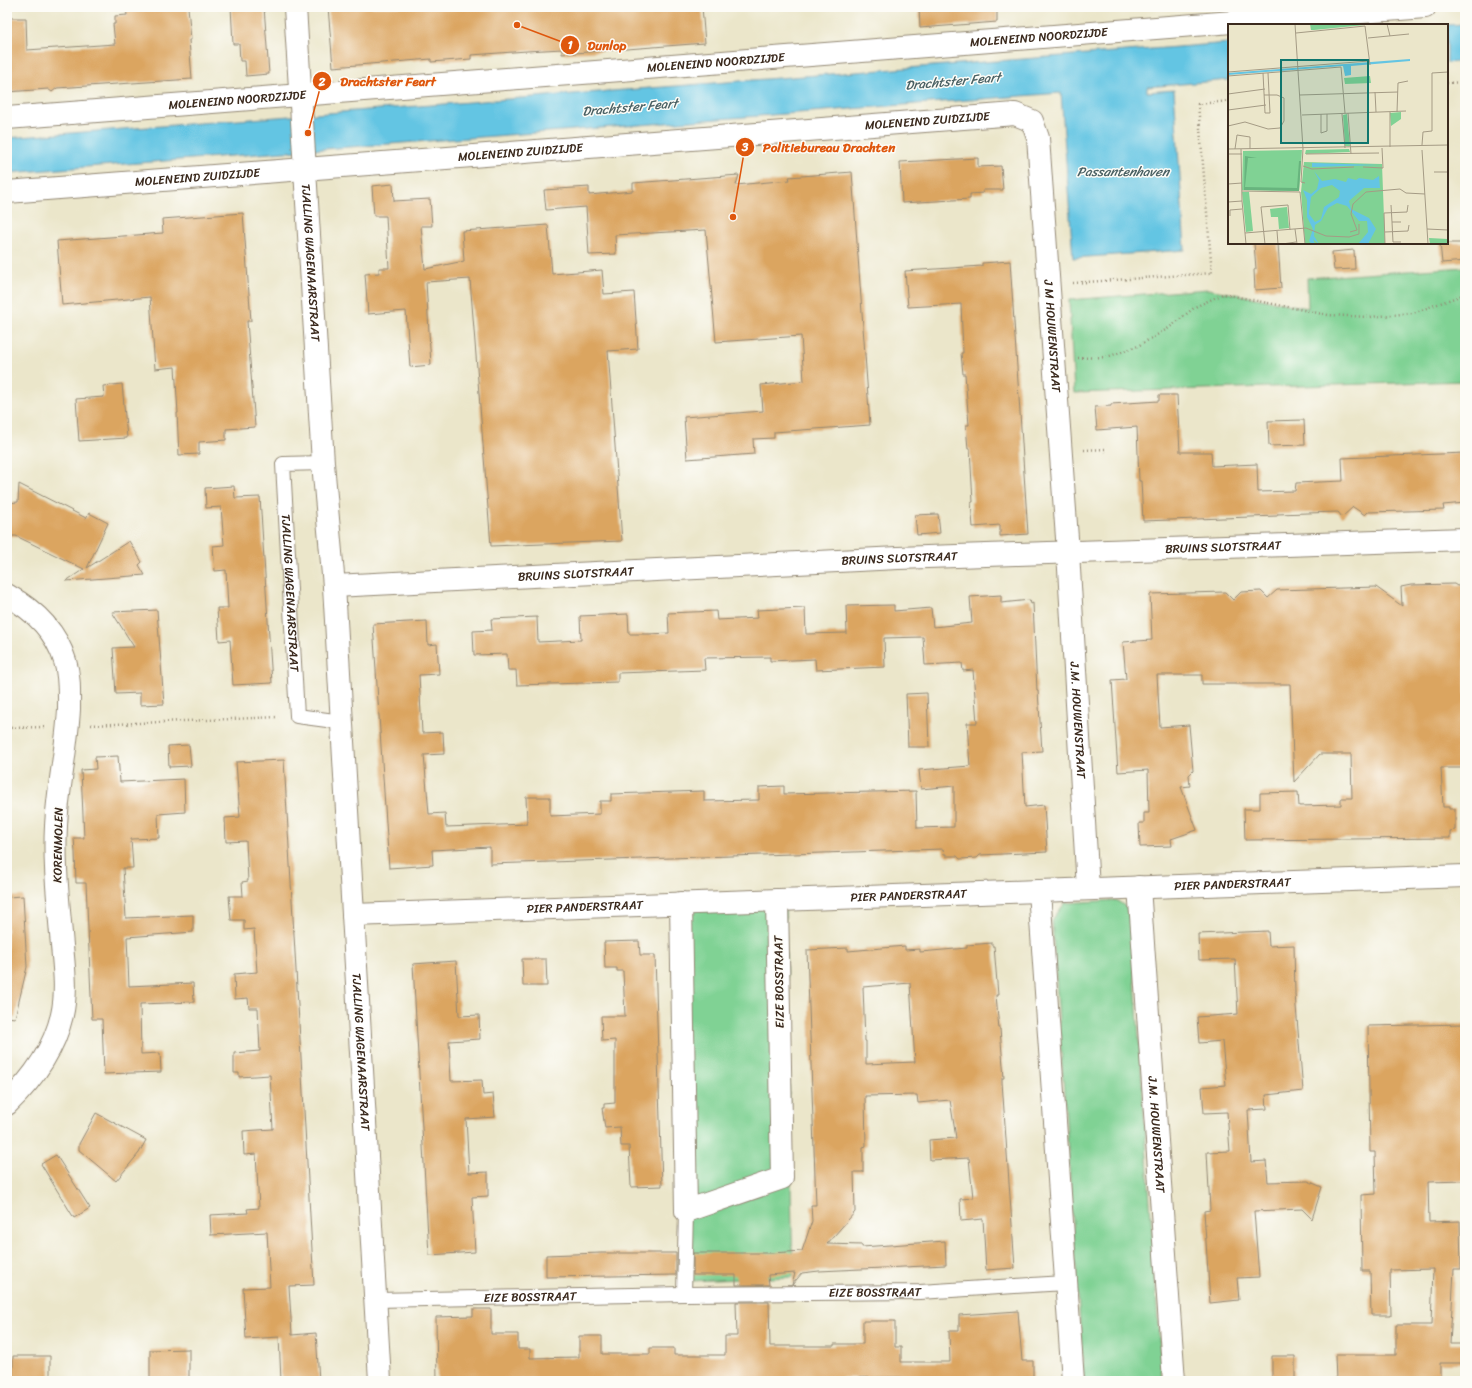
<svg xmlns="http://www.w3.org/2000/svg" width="1472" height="1388" font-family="Sriracha,sans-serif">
<rect width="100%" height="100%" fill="#fdfcf7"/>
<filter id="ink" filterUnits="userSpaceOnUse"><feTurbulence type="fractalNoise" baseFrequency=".025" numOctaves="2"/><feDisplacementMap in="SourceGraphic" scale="8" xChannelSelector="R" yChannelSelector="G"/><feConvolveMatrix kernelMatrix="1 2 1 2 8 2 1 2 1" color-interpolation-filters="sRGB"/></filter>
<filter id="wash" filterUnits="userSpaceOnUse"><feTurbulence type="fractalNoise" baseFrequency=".012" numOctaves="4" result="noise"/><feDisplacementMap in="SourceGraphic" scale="16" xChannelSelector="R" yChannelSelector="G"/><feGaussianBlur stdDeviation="0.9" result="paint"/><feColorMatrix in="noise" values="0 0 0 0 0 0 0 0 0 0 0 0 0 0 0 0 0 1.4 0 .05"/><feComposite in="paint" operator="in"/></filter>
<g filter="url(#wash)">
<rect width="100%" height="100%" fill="#ebe6ca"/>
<path fill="#80d294" stroke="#5e7e59" d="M 1465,267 L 1465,381 L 1074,393 L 1069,300 L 1208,289 L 1308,308 L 1307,278 Z
M 1116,900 L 1126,907 L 1131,920 L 1162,1381 L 1084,1381 L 1052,920 L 1065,903 Z
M 785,906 L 793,1277 L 689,1281 L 685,908 Z"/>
<path fill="#64c5e3" stroke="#507880" d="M 1465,24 L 1465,61 L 1447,63 L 1447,25 Z
M 1229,43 L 1229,80 L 1147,87 L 1147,92 L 1174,90 L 1185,250 L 1073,258 L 1061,93 L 7,173 L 7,138 Z"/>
<g id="blocks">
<path fill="#dba560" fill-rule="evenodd" d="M 126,7 L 188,7 L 191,40 L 189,40 L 192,79 L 57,88 L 52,92 L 48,89 L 7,92 L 7,18 L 26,18 L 27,50 L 115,44 L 113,24 L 115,24 L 115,16 L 127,15 Z
M 231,7 L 264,7 L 269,74 L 246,76 L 245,61 L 240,61 L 239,44 L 233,44 Z
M 328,7 L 702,7 L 705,43 L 562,54 L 562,49 L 527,51 L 471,55 L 471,59 L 431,62 L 431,59 L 333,67 Z
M 919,7 L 997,7 L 997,22 L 920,28 Z
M 978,158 L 978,167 L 1001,166 L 1003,190 L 983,190 L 983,193 L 970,194 L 970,199 L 902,203 L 900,162 Z
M 852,172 L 870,425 L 774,432 L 774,438 L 753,439 L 754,454 L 687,459 L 684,417 L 763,411 L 761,385 L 804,381 L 801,336 L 716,342 L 706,230 L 615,235 L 616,254 L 589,255 L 586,207 L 546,210 L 544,190 L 589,187 L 589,195 L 633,191 L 633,183 L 739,175 L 736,185 L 790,180 L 789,177 Z
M 393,184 L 394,201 L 430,199 L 432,226 L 421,226 L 425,269 L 464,261 L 462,231 L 548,225 L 552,274 L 602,270 L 604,294 L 634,292 L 638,349 L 608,351 L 622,541 L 491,546 L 470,279 L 426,282 L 431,365 L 410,367 L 406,311 L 368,314 L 365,274 L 379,273 L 379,268 L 389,268 L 386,216 L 374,216 L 372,186 Z
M 243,213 L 251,321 L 247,321 L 255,427 L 226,429 L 226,440 L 199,442 L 199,454 L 179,455 L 177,413 L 178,413 L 175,367 L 155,369 L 150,297 L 62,305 L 57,241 L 163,233 L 162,219 Z
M 1254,243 L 1278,243 L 1281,288 L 1255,290 L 1254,270 L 1256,269 Z
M 1440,243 L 1465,243 L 1465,261 L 1442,263 Z
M 1354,250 L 1355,269 L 1334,270 L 1332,252 Z
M 1010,261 L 1028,534 L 1000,536 L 1000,525 L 973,527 L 971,502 L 973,502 L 970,449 L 968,449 L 966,425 L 969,425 L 965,374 L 963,374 L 961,353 L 963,353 L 961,304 L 908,307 L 905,271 L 982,266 L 982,263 Z
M 122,384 L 127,438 L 79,441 L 76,399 L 104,397 L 103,386 Z
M 1159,395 L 1177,395 L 1180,452 L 1211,452 L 1212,466 L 1257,464 L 1258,492 L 1295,491 L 1296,483 L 1343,481 L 1342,458 L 1465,453 L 1465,503 L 1443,505 L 1444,510 L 1368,512 L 1365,515 L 1353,507 L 1342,517 L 1338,512 L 1277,514 L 1277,516 L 1143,521 L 1141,481 L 1139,481 L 1137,427 L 1097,430 L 1095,407 L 1111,406 L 1111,404 L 1159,401 Z
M 1304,420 L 1305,445 L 1269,446 L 1268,421 Z
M 19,484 L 86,518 L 89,513 L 108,523 L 87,568 L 129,541 L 142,562 L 139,565 L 145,575 L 66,581 L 84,569 L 16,536 L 7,536 L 7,503 L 18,502 Z
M 234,486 L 235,498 L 260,497 L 272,683 L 233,685 L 230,640 L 219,641 L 217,608 L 228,608 L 226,570 L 215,571 L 213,546 L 224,545 L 221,507 L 206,508 L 205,488 Z
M 938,514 L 940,533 L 917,535 L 915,515 Z
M 1454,584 L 1457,586 L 1465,585 L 1465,768 L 1441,768 L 1443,807 L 1449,807 L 1449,809 L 1455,809 L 1455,830 L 1450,831 L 1450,838 L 1245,840 L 1244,809 L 1260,809 L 1260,793 L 1298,792 L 1299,806 L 1341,805 L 1341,798 L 1352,798 L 1351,754 L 1320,754 L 1294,782 L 1290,684 L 1202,684 L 1202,675 L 1157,675 L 1160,727 L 1189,725 L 1193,771 L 1189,775 L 1190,786 L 1181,787 L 1197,830 L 1171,839 L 1172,846 L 1140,847 L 1139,823 L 1144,823 L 1144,813 L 1149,813 L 1148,770 L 1118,772 L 1112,680 L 1126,679 L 1123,642 L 1152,640 L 1150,594 L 1225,592 L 1233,600 L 1241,592 L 1261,591 L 1268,598 L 1277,590 L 1376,587 L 1402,606 L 1401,587 L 1411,585 Z
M 1001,595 L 1001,603 L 1030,600 L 1031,604 L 1033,603 L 1037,691 L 1038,691 L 1042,751 L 1022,752 L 1025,807 L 1044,805 L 1047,852 L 980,855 L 977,858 L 960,859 L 957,856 L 946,856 L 946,854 L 944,854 L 943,849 L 490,864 L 490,847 L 432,850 L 433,865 L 389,868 L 373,624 L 427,621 L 428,645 L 437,644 L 439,674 L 419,675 L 422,733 L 443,732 L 444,754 L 424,755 L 429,814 L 445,813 L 446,827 L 527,824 L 526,797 L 550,797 L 550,816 L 600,814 L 600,801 L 611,801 L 611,794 L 704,791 L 704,801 L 759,800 L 759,787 L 784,786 L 784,794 L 916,791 L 917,828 L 954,827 L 954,786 L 921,789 L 919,770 L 970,766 L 967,723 L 977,723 L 973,670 L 963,671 L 962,663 L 925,665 L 923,637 L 884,638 L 885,667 L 816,670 L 815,659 L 770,661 L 770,657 L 704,658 L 705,670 L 618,673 L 618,682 L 517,685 L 516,670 L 508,670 L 507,654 L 474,655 L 473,631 L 492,630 L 491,619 L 537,617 L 538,642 L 581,640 L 580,616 L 628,614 L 629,634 L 649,634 L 669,633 L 668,613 L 716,611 L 717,620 L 758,618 L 757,610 L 805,608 L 806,634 L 847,633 L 846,606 L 894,605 L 894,611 L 931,608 L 933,627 L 972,623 L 970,597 Z
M 157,610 L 164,704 L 140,705 L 140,693 L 116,694 L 113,648 L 134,647 L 112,612 Z
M 927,693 L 929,747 L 908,747 L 906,694 Z
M 189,745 L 191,766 L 169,767 L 168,746 Z
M 118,756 L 120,782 L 184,779 L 185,812 L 158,814 L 159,838 L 131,839 L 133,868 L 123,868 L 126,918 L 193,915 L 193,932 L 127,937 L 129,986 L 193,983 L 194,1002 L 140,1004 L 141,1054 L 160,1053 L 161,1072 L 104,1074 L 102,1019 L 92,1019 L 86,883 L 76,883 L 75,852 L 74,838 L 84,838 L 81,770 L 96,769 L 95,757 Z
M 284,760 L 314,1285 L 289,1286 L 292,1335 L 316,1333 L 319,1381 L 281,1381 L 279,1337 L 246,1339 L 243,1288 L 270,1287 L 267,1232 L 211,1235 L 210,1215 L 248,1213 L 247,1209 L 259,1208 L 256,1154 L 244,1155 L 243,1131 L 273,1129 L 270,1075 L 239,1077 L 239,1073 L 234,1073 L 234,1053 L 260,1051 L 258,1008 L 249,1008 L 248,998 L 235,999 L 234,974 L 257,972 L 254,929 L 244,930 L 244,920 L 231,920 L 229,896 L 243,896 L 242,882 L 248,881 L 246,841 L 226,842 L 225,818 L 240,817 L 236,762 Z
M 23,896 L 27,967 L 15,1018 L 7,1017 L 7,897 Z
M 1268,931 L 1269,946 L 1294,945 L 1295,994 L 1303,1091 L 1266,1095 L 1267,1109 L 1248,1110 L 1251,1162 L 1266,1161 L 1268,1182 L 1308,1181 L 1322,1187 L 1312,1219 L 1302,1209 L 1254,1211 L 1259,1277 L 1237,1278 L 1239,1300 L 1210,1303 L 1204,1211 L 1210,1210 L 1207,1152 L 1230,1151 L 1227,1112 L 1204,1113 L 1202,1087 L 1226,1085 L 1222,1041 L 1199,1043 L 1197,1017 L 1238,1014 L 1235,959 L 1199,960 L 1198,934 Z
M 639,941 L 640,955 L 655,955 L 662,1186 L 631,1187 L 629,1146 L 621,1146 L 620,1127 L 605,1128 L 602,1108 L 604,1108 L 604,1104 L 615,1103 L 615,1040 L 602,1041 L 601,1016 L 625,1016 L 623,971 L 617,971 L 617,968 L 605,968 L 604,942 Z
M 992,943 L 992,946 L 994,946 L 998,995 L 996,995 L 999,1029 L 1000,1029 L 1004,1078 L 1002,1078 L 1002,1082 L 1015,1268 L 986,1270 L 983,1219 L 961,1221 L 960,1199 L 973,1198 L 969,1158 L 930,1160 L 929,1140 L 956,1138 L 950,1100 L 918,1103 L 917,1095 L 865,1096 L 866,1146 L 863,1147 L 863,1172 L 854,1172 L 855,1212 L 827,1244 L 862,1245 L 862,1247 L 945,1241 L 946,1265 L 819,1271 L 802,1273 L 792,1285 L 795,1273 L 768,1275 L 769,1285 L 736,1285 L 736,1275 L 693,1275 L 693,1253 L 772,1253 L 802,1251 L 812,1221 L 811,1205 L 816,1205 L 807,950 L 848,948 L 848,951 L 905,946 L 905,950 L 920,949 L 920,952 L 967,948 L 967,945 ZM 910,983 L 915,1062 L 866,1064 L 866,1041 L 865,1041 L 863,987 Z
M 522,959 L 546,959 L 547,986 L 523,986 Z
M 456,961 L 459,1016 L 479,1015 L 480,1039 L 449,1041 L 451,1081 L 482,1080 L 483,1095 L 493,1094 L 495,1117 L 466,1119 L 469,1173 L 488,1172 L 488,1196 L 472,1197 L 475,1252 L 429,1255 L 413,964 Z
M 1465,1024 L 1465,1181 L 1428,1182 L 1429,1222 L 1460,1221 L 1461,1269 L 1454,1269 L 1450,1344 L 1465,1344 L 1465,1363 L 1440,1363 L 1440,1381 L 1336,1381 L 1335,1355 L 1396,1355 L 1396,1325 L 1431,1325 L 1433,1269 L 1390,1270 L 1391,1315 L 1371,1315 L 1370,1271 L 1362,1271 L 1361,1195 L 1376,1194 L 1375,1152 L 1370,1152 L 1368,1026 Z
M 96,1113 L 146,1140 L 139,1153 L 116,1181 L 79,1150 L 79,1144 Z
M 56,1155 L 90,1208 L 74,1218 L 41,1164 Z
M 601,1253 L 676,1253 L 676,1275 L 546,1277 L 546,1255 Z
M 736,1302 L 769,1302 L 770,1346 L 834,1346 L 834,1344 L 863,1344 L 863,1321 L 895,1321 L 895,1347 L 901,1347 L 901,1362 L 950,1362 L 949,1331 L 959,1331 L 959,1315 L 1018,1311 L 1022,1361 L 1033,1361 L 1033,1381 L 901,1381 L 901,1377 L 835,1378 L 835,1381 L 437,1381 L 436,1317 L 473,1316 L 473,1309 L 491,1309 L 491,1334 L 518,1334 L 518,1349 L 530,1349 L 530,1358 L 579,1357 L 579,1336 L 602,1336 L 602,1354 L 650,1354 L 650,1348 L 674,1348 L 674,1355 L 725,1355 L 725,1336 L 737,1336 Z
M 189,1349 L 189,1379 L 179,1379 L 179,1381 L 150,1381 L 150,1350 Z
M 13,1356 L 50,1356 L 50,1381 L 13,1381 Z
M 1272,1356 L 1295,1356 L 1295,1381 L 1272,1381 Z"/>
</g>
</g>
<g filter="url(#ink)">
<use href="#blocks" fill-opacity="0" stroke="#938874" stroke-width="1"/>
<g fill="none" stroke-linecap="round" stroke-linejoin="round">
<defs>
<g id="lane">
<path id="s1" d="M 323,463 L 283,464 L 297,716 L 342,722"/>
<path d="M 684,1294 L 686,1211"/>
<path id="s2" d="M 376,1300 L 684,1294 L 920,1292 L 1065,1283"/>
</g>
<g id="street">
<path id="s3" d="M 295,7 L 323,463 L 334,586 L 380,1381"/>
<path id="s4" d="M 7,118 L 1425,7"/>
<path id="s5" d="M 7,192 L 1015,114 L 1032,121 L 1038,138 L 1068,552 L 1088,889"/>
<path id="s6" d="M 334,586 L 898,558 L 1465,539"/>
<path d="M 7,595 C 34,610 56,631 65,661 C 70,677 69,693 69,709 C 67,748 58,787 56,826 C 54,862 58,898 61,934 C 63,961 68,989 62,1015 C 54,1049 32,1080 7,1104"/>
<path id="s7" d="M 1139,887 L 1174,1381"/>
<path d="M 1039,891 L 1073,1381"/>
<path d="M 681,903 L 686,1211 L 782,1178 L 777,900"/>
<path id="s8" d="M 353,915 L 1465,876"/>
</g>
</defs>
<use href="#lane" stroke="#938874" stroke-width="16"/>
<use href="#street" stroke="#938874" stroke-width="24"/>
<path stroke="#938874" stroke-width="2.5" stroke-dasharray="1 3" stroke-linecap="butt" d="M 1447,83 L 1465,82
M 1073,283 L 1212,273 L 1198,104 L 1229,101
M 1078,358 L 1107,357 L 1138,346 L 1169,328 L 1195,307 L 1223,294 L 1328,315 L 1370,317 L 1413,313 L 1465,294
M 1084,450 L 1105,449 L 1106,452
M 91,725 L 278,717
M 7,728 L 44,727"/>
<use href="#lane" stroke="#fff" stroke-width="14"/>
<use href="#street" stroke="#fff" stroke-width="22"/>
</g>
</g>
<g text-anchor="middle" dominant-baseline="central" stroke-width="3" stroke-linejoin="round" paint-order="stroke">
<g font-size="12" fill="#3b2a1e" stroke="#fdfcf7">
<text stroke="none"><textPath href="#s4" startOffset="1035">MOLENEIND NOORDZIJDE</textPath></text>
<text stroke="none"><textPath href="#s4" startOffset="711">MOLENEIND NOORDZIJDE</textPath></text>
<text stroke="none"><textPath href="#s4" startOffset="231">MOLENEIND NOORDZIJDE</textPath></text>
<text stroke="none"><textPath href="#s5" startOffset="923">MOLENEIND ZUIDZIJDE</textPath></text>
<text stroke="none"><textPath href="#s5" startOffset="515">MOLENEIND ZUIDZIJDE</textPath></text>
<text stroke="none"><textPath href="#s5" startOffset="191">MOLENEIND ZUIDZIJDE</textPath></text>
<text stroke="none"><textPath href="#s3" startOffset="256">TJALLING WAGENAARSTRAAT</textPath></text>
<text stroke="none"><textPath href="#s5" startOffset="1246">J M HOUWENSTRAAT</textPath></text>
<text stroke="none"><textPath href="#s6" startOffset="890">BRUINS SLOTSTRAAT</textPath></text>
<text stroke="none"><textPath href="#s6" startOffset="566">BRUINS SLOTSTRAAT</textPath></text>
<text stroke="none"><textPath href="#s6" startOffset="242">BRUINS SLOTSTRAAT</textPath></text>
<text stroke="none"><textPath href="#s1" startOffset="169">TJALLING WAGENAARSTRAAT</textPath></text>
<text stroke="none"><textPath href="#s5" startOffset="1631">J.M. HOUWENSTRAAT</textPath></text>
<text transform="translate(58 845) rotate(-89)">KORENMOLEN</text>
<text stroke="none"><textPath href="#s8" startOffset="880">PIER PANDERSTRAAT</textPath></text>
<text stroke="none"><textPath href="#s8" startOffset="556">PIER PANDERSTRAAT</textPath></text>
<text stroke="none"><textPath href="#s8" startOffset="232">PIER PANDERSTRAAT</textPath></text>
<text transform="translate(779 982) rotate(-91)">EIZE BOSSTRAAT</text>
<text stroke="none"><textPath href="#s3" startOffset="1047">TJALLING WAGENAARSTRAAT</textPath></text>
<text stroke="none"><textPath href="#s7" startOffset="248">J.M. HOUWENSTRAAT</textPath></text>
<text stroke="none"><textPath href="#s2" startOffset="499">EIZE BOSSTRAAT</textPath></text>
<text stroke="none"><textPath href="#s2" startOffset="154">EIZE BOSSTRAAT</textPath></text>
</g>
<g font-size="13" font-style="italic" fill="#496063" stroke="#fdfcf7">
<text transform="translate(953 81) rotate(-5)">Drachtster Feart</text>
<text transform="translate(630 107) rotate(-5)">Drachtster Feart</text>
<text x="1123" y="171">Passantenhaven</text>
</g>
</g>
<g transform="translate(1228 24)">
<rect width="220" height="220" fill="#ebe6ca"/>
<path d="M 82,0 L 135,0 L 136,1 L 86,6 L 83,6 ZM 142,52 L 143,59 L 117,60 L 116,54 ZM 173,88 L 173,95 L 163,102 L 162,89 ZM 119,90 L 122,122 L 117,122 L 115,91 ZM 121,125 L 122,128 L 77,130 L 78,126 ZM 74,126 L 71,167 L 14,166 L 15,127 ZM 76,138 L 154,140 L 157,220 L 77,220 L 73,168 ZM 14,168 L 21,168 L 25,207 L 18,208 ZM 59,183 L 61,204 L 51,205 L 50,193 L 43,193 L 42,185 ZM 201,214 L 220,215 L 220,220 L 202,220 Z" fill="#80d294"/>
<path d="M 17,132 L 29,134 L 20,134 L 17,163 L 69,164 L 71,137 L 73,137 L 71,167 L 16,166 Z" fill="#68b47e"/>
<path d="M 182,35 L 182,37 L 123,42 L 123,51 L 117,52 L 115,42 L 0,51 L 0,49 ZM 84,139 L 152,141 L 84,143 ZM 86,147 L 94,157 L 107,155 L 118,158 L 120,154 L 128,156 L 131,154 L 145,156 L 151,152 L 152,164 L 136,164 L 121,177 L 123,185 L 141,194 L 148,205 L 140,220 L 130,220 L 140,208 L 139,197 L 131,197 L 119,182 L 109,179 L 100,184 L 93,197 L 87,201 L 86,212 L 91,220 L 85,215 L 87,220 L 84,220 L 81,217 L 85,205 L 79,193 L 79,176 L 75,166 L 83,170 L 89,165 L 91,156 ZM 104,161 L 112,167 L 111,173 L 96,183 L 93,195 L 87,198 L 81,190 L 83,173 L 93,164 Z" fill="#64c5e3" fill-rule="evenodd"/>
<path fill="none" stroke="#a59b85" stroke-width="1" d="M 67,0 L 75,125 L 73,158 L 77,159M 159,0 L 162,12M 137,2 L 142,41M 68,9 L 137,2M 140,14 L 181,10M 0,48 L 141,37M 35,49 L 37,89 L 42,89 L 40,49M 0,52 L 113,43 L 117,89M 147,68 L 148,88M 0,70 L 37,65M 72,71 L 170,68M 0,86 L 38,81M 162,88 L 162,123M 169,88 L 170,59 L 180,57M 120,89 L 123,130M 93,90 L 93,109 L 99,107 L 99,90M 114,90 L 117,124M 74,91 L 178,87M 0,102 L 17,98 L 40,105 L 52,104 L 56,97 L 56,74 L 49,71 L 36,71M 195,108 L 204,107 L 204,49 L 220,48M 194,121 L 195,108M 0,125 L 220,121M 7,125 L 9,111 L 22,113 L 22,125M 13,125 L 14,177 L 18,220M 194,126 L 200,220M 0,130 L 14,130M 78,130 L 151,129M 75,142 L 84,145 L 126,143M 135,143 L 155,144 L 154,124M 206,148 L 220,148M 0,160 L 14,159M 14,167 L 72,168 L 77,220M 0,178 L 14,177M 163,181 L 164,198 L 173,198M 2,192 L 2,186 L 14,185M 164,198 L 165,218 L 173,218M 67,205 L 69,220M 199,205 L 220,206M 49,207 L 50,220M 122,208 L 129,206 L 123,190 L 125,180 L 138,168 L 172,165 L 178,169 L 197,170M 157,208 L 180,207 L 181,201M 17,209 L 78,204 L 98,212 L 121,213 L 131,210 L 131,200M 37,220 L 33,183 L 60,181 L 62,206M 54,220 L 68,218M 157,220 L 156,189 L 179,188 L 180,181"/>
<path fill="#0f766e" fill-opacity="0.15" stroke="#0f766e" stroke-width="2" d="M 53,36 L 140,36 L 140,119 L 53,119 Z"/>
<rect width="220" height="220" fill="none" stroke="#3b2a1e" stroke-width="2"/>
</g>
<path fill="none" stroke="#df570d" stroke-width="1.5" d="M517 25L570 45M308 133L322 81M733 217L745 147"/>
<g fill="#df570d" stroke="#fdfcf7" stroke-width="1.5">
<circle cx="517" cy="25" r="4"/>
<circle cx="308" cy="133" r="4"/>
<circle cx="733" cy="217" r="4"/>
<circle cx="570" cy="45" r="10"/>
<circle cx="322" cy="81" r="10"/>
<circle cx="745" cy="147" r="10"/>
</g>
<g font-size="12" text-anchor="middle" font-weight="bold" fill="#fff">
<text x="570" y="49">1</text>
<text x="322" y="86">2</text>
<text x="745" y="151">3</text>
</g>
<g font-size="13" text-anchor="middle" font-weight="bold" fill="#df570d" stroke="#fdfcf7" stroke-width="3" stroke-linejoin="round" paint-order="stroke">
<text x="607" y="50">Dunlop</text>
<text x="388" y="86">Drachtster Feart</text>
<text x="829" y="152">Politiebureau Drachten</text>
</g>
<rect width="1472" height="1388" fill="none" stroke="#fdfcf7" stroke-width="24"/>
</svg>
